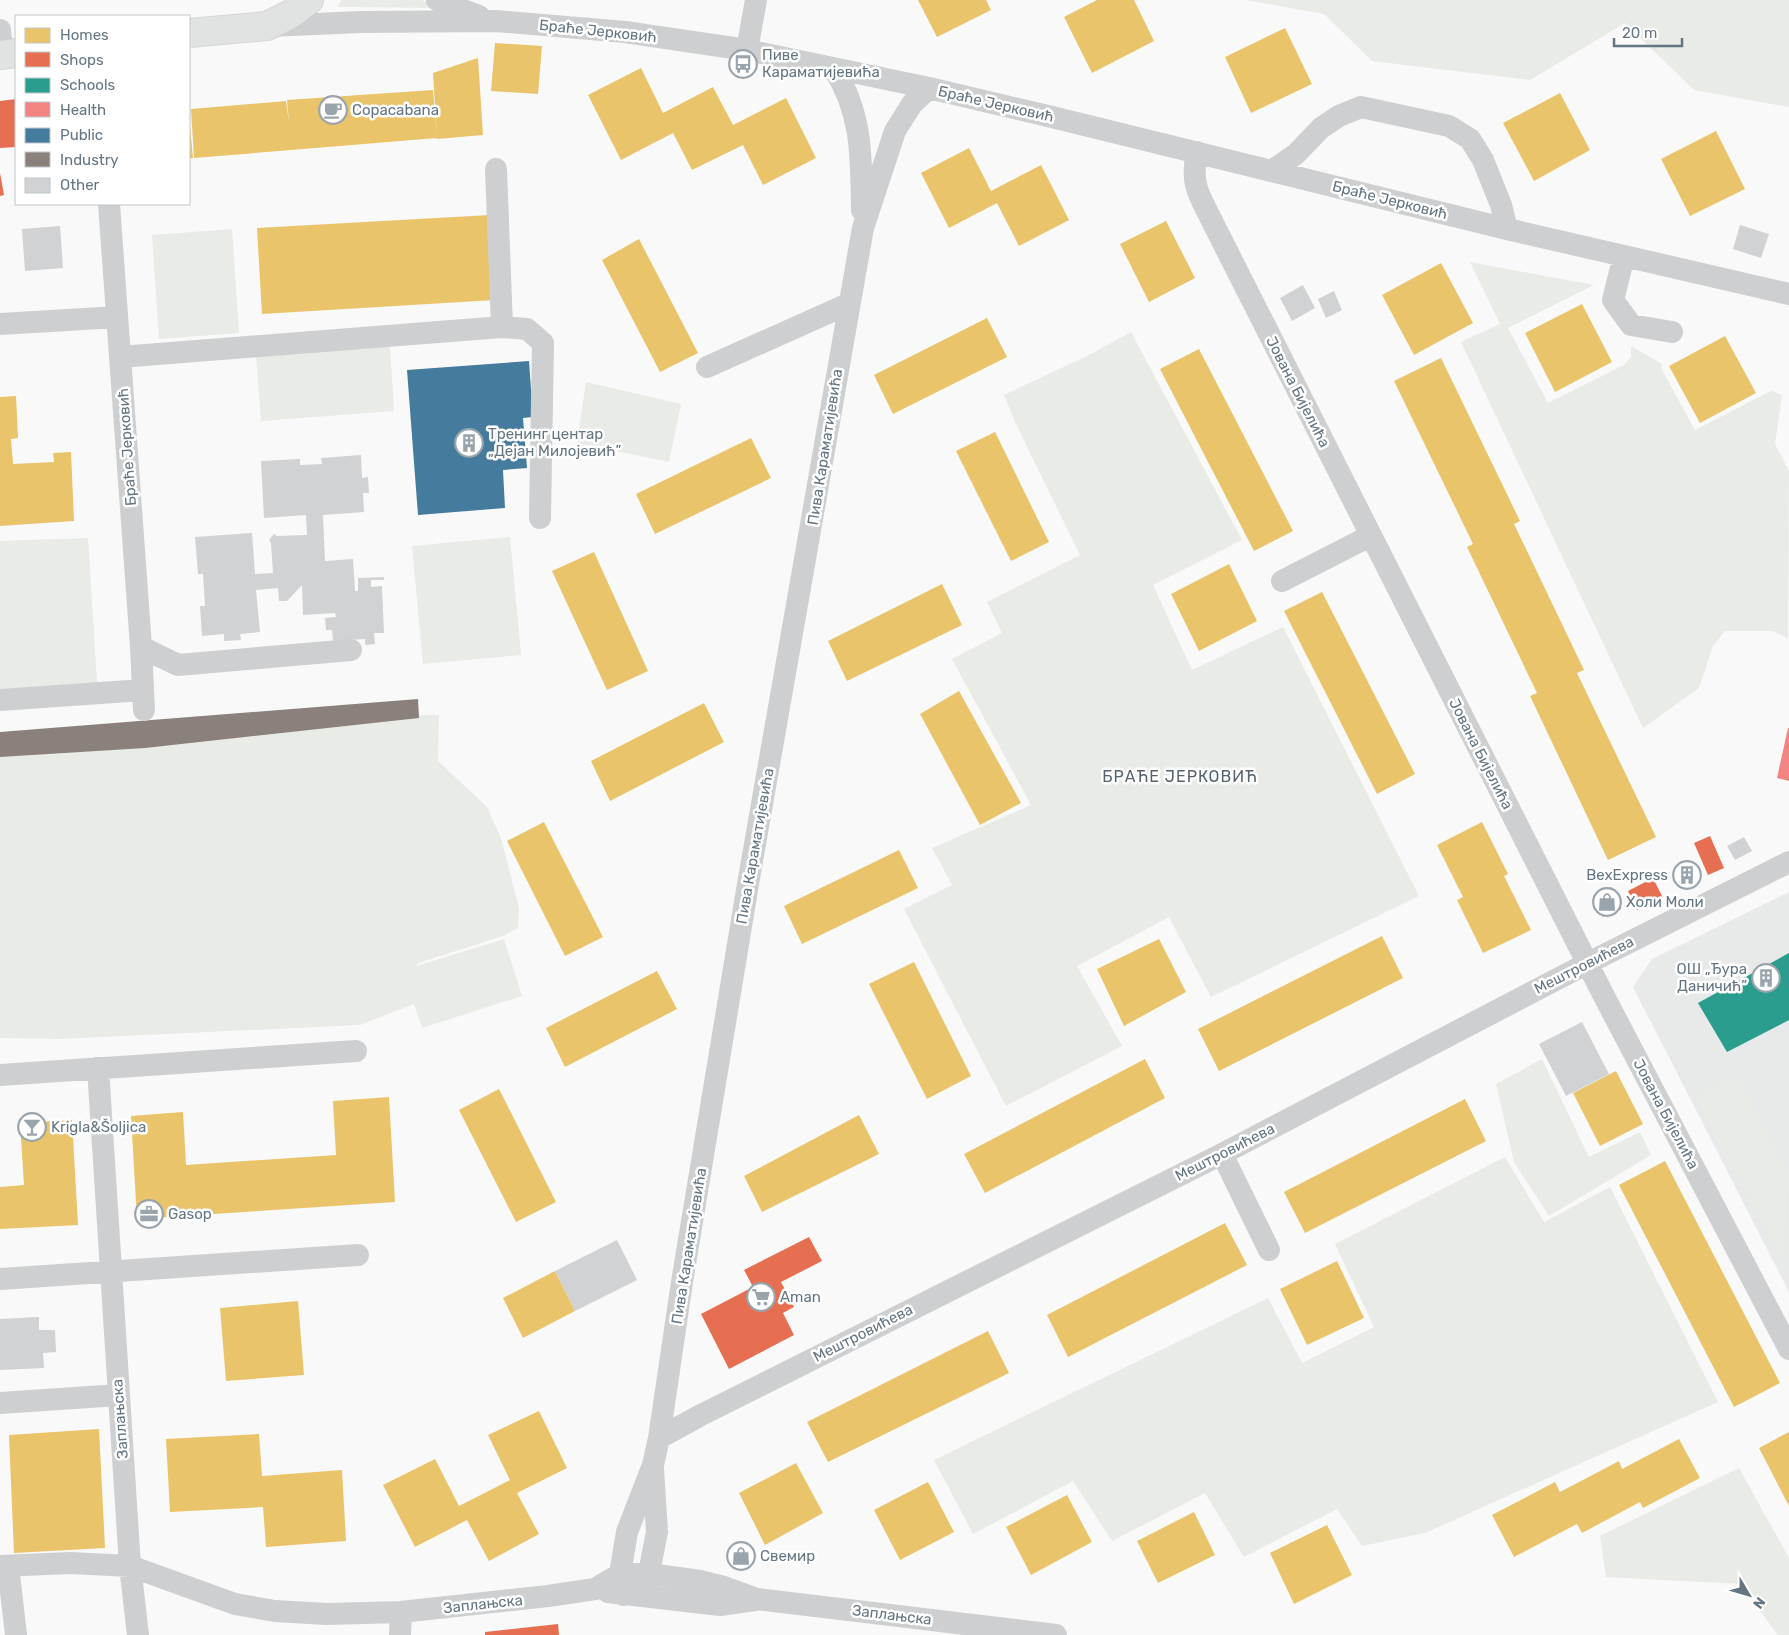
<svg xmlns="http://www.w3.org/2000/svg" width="1789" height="1635" font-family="Rubik,sans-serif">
<rect width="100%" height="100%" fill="#f9f9f9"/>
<path fill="#e8e9e9" d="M 1789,892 L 1789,1292 L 1633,987 L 1652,959 Z"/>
<path fill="#e8ebe6" d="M 341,0 L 422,0 L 438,8 L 338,7 Z
M 1246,0 L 1789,0 L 1789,107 L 1694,90 L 1625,23 L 1530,80 L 1372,61 L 1324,14 Z
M 232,229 L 239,333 L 159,339 L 152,235 Z
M 1470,262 L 1594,285 L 1508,328 L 1548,403 L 1624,365 L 1631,357 L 1631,346 L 1662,364 L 1661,368 L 1695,430 L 1771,391 L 1782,395 L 1775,444 L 1789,471 L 1788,638 L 1772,631 L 1725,631 L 1713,646 L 1699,688 L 1643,728 L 1461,342 L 1500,324 Z
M 1131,332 L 1242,540 L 1153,585 L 1192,670 L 1283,627 L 1419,896 L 1211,997 L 1169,917 L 1077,966 L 1122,1046 L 1006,1106 L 904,909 L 952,885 L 932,848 L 1031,805 L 952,659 L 1002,633 L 987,602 L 1080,555 L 1016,424 L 1004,395 L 1089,355 Z
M 390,346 L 394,411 L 261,421 L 256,356 Z
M 586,382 L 681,404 L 669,462 L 577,443 Z
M 510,537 L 521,655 L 423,664 L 412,546 Z
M 88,538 L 97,683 L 0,692 L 0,541 Z
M 419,715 L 439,715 L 438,761 L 487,807 L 501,838 L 519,908 L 518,928 L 503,936 L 418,963 L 417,966 L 504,939 L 522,996 L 422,1028 L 414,1004 L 360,1025 L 59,1039 L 0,1038 L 0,751 Z
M 1542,1059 L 1589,1157 L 1640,1132 L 1651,1155 L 1549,1216 L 1514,1162 L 1496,1084 Z
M 1736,1075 L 1785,1166 L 1789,1169 L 1787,1269 L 1695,1097 Z
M 1505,1157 L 1544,1222 L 1610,1187 L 1718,1402 L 1425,1533 L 1362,1546 L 1337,1509 L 1244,1557 L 1205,1493 L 1112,1541 L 1073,1481 L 973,1534 L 934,1460 L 1268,1298 L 1302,1363 L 1374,1327 L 1335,1244 Z
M 1739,1468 L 1789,1558 L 1789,1635 L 1778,1635 L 1740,1584 L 1606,1577 L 1600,1536 Z"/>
<path fill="#e9c46a" d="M 918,0 L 986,0 L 991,10 L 937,37 Z
M 1097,0 L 1134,0 L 1154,41 L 1092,73 L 1064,17 Z
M 1285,28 L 1312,84 L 1251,113 L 1225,57 Z
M 495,43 L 542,46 L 538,94 L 491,91 Z
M 478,58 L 483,135 L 437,139 L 433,73 Z
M 641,68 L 663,113 L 713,87 L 733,125 L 786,98 L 816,158 L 763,185 L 743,145 L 692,170 L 673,133 L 621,160 L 588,95 Z
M 433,90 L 437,138 L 194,158 L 191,109 L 286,101 L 289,123 L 287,100 Z
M 1560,93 L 1590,150 L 1534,181 L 1503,123 Z
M 189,114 L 193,158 L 189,159 Z
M 1716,131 L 1745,189 L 1690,216 L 1661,159 Z
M 969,148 L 991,191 L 1041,165 L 1069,220 L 1019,246 L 997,203 L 949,228 L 921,173 Z
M 490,215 L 495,300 L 262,314 L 257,228 Z
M 1166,221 L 1195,278 L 1149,302 L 1120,244 Z
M 639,239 L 698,353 L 660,372 L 602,260 Z
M 1441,263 L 1473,323 L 1414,355 L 1382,295 Z
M 1582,304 L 1612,362 L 1555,392 L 1525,333 Z
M 987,318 L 1007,357 L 893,414 L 874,375 Z
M 1725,336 L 1756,393 L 1700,423 L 1669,366 Z
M 1199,349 L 1293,531 L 1254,551 L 1160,369 Z
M 1441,358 L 1520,521 L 1514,524 L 1584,670 L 1577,673 L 1656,837 L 1608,860 L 1530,696 L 1537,693 L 1467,547 L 1473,544 L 1394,381 Z
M 16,396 L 18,438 L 11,439 L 13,464 L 54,462 L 53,453 L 71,452 L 74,521 L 0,526 L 0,397 Z
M 995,432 L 1049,542 L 1011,561 L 956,451 Z
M 751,438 L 771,478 L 655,534 L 636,494 Z
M 594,552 L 648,671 L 607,690 L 552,571 Z
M 1229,564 L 1257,621 L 1199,651 L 1171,594 Z
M 942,584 L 962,625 L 847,681 L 828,641 Z
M 1322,592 L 1415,774 L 1377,794 L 1284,611 Z
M 959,691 L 1021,803 L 980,825 L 920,714 Z
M 704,703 L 724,742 L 610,801 L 591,761 Z
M 544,822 L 603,937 L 565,956 L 507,841 Z
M 1482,822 L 1508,874 L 1504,876 L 1531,930 L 1483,953 L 1457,900 L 1463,897 L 1437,845 Z
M 899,850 L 918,888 L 802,944 L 784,906 Z
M 1382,936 L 1403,978 L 1219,1071 L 1198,1029 Z
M 1159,939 L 1186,992 L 1124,1026 L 1097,969 Z
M 914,962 L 971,1076 L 927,1099 L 869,984 Z
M 657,971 L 677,1009 L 565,1067 L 546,1028 Z
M 1145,1059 L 1165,1098 L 985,1193 L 964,1154 Z
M 1616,1071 L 1643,1124 L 1600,1146 L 1573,1093 Z
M 499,1089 L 556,1202 L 516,1222 L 459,1110 Z
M 389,1097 L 395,1202 L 137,1219 L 131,1116 L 183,1112 L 186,1165 L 336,1155 L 333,1101 Z
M 1465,1099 L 1486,1141 L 1305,1233 L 1284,1192 Z
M 859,1115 L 879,1154 L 762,1212 L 744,1176 Z
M 72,1120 L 78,1225 L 0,1229 L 0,1187 L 24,1185 L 20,1123 Z
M 1665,1161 L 1780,1383 L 1734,1407 L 1619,1185 Z
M 1225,1223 L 1247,1265 L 1068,1357 L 1047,1315 Z
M 1337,1261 L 1364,1318 L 1307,1345 L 1280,1289 Z
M 555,1271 L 575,1311 L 523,1338 L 503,1298 Z
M 298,1301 L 304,1375 L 226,1381 L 220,1308 Z
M 988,1331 L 1009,1373 L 828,1462 L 807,1422 Z
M 539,1411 L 567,1468 L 517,1493 L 539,1534 L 489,1561 L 467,1520 L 415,1547 L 383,1485 L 435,1459 L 459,1506 L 510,1480 L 488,1435 Z
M 99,1429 L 105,1548 L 14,1553 L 9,1435 Z
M 1789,1432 L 1789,1506 L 1759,1448 Z
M 259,1434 L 262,1476 L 342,1470 L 346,1541 L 266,1547 L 263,1507 L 170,1512 L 166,1439 Z
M 1679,1439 L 1700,1478 L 1643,1508 L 1640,1502 L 1582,1533 L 1577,1524 L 1514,1557 L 1492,1515 L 1555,1482 L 1560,1492 L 1619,1461 L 1622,1469 Z
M 796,1463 L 823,1513 L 765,1545 L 739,1493 Z
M 928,1482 L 954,1532 L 900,1560 L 874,1510 Z
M 1067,1495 L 1092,1542 L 1031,1575 L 1006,1527 Z
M 1194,1512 L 1215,1555 L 1158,1583 L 1137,1541 Z
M 1327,1525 L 1352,1575 L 1294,1604 L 1270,1553 Z"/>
<path fill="#e76f51" d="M 16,99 L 16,147 L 0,148 L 0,101 Z
M 0,173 L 4,195 L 0,196 Z
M 1710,836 L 1724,868 L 1708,875 L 1694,843 Z
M 1653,878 L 1662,896 L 1637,910 L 1628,891 Z
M 1611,887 L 1621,909 L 1603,917 L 1593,896 Z
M 809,1237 L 822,1261 L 781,1282 L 794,1307 L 783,1313 L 794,1335 L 729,1369 L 701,1314 L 753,1287 L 744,1270 Z
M 558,1624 L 559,1635 L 485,1635 L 485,1632 Z"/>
<path fill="#2a9d8f" d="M 1789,953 L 1789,1020 L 1727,1052 L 1698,1003 Z"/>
<path fill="#f28482" d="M 1788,728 L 1789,728 L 1789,781 L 1777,778 Z"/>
<path fill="#457b9d" d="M 529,361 L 533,417 L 523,418 L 527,468 L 503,470 L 505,508 L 418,515 L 407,370 Z"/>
<path fill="#8a817c" d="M 418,699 L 419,718 L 145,748 L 0,757 L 0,732 Z"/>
<path fill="#d0d2d3" d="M 1740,225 L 1769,234 L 1761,258 L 1733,249 Z
M 60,226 L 63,268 L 25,271 L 22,229 Z
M 1303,285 L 1315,308 L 1292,321 L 1280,298 Z
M 1334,291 L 1342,310 L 1326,318 L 1318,299 Z
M 361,455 L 362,478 L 368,477 L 369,493 L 363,493 L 364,512 L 323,515 L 325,561 L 353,559 L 355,591 L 358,591 L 358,578 L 384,577 L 384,580 L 371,580 L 371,587 L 382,586 L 384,633 L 374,633 L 375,644 L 365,645 L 365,639 L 333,641 L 332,630 L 326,630 L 325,618 L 336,617 L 335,613 L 303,615 L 302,585 L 287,601 L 279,601 L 278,588 L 256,590 L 260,632 L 240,634 L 241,640 L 224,641 L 224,634 L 202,636 L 200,606 L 205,606 L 203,574 L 198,574 L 195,537 L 252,533 L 255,574 L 273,573 L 271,543 L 269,540 L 274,534 L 277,536 L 307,535 L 306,515 L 264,518 L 261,461 L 300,459 L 300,465 L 322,464 L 321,458 Z
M 1744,837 L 1752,851 L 1735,860 L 1727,846 Z
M 1694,862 L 1701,878 L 1680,887 L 1673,872 Z
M 1582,1022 L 1609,1074 L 1566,1096 L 1539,1044 Z
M 617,1240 L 637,1280 L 575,1311 L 555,1271 Z
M 39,1317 L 39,1330 L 55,1330 L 56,1352 L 43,1353 L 44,1368 L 0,1370 L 0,1319 Z"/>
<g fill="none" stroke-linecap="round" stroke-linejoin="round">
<defs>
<path id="major" d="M 189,33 L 267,26 L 291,14 L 309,0
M 0,55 L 16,53"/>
</defs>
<use href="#major" stroke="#d5d6d7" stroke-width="30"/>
<path stroke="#cecfd0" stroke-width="22" d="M 437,0 L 479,16
M 270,26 L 360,22 L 496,21 L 625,32 L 747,50 L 929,88 L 1048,116 L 1507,229 L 1789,294
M 0,30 L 3,55
M 747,50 L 756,0
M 834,69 C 863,115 861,158 862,210
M 1197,152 C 1190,185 1199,194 1213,223 L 1606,1000 L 1789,1349
M 1273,170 L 1296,154 L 1321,128 L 1339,116 L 1361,107 L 1449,126 L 1470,139 L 1483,160 L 1501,205 L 1507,229
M 109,204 L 141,647 L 144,710
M 1624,256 L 1613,300 L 1631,325 L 1672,332
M 0,324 L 117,317
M 502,327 L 527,329 L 543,343 L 540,518
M 120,357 L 502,327 L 496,169
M 707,367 L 848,304
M 1282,581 L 1370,536
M 141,647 L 178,665 L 351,650
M 0,700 L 143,690
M 98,1068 L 130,1566 L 138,1635
M 0,1075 L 356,1051
M 1222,1154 L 1269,1250
M 0,1279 L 358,1255
M 0,1403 L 119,1395
M 659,1438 L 701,1415 L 1222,1154 L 1588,963 L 1789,862
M 0,1566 L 70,1563 L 130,1566 L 235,1604 L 275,1611 L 326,1614 L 401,1612 L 548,1596 L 595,1589 L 620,1574 L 650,1574 L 700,1581 L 724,1587 L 757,1599 L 1056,1635
M 8,1566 L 16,1635
M 646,1588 L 657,1532 L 653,1469
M 608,1592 L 720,1605 L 755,1600
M 623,1595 L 620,1574 L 627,1532 L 653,1465 L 659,1438 L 682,1282 L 748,884 L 863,228 L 895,131 L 912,104 L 929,88
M 400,1635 L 401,1612"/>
<use href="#major" stroke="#e1e2e2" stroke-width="28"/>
</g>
<defs>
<symbol id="bus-ring" viewBox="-11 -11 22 22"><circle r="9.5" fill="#fff" stroke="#99a4ac" stroke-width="1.5"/><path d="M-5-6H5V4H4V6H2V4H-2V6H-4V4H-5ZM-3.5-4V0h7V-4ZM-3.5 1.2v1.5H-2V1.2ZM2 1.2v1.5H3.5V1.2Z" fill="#99a4ac"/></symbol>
<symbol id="cafe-ring" viewBox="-11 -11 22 22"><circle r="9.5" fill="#fff" stroke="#99a4ac" stroke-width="1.5"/><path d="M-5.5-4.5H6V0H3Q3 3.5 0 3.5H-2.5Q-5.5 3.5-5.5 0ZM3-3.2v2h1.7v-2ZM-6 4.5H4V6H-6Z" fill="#99a4ac"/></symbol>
<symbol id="building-ring" viewBox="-11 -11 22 22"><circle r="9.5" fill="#fff" stroke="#99a4ac" stroke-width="1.5"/><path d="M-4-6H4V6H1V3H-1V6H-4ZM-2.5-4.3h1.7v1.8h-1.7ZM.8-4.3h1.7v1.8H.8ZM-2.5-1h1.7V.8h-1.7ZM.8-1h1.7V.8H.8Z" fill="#99a4ac"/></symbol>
<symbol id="shop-ring" viewBox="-11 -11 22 22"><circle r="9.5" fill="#fff" stroke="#99a4ac" stroke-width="1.5"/><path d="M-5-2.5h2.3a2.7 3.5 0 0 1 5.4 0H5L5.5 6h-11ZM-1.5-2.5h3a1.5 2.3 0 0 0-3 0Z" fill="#99a4ac"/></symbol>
<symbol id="bar-ring" viewBox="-11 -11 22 22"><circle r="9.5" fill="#fff" stroke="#99a4ac" stroke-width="1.5"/><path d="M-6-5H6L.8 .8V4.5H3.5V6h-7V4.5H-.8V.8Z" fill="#99a4ac"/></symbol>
<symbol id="office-ring" viewBox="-11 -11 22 22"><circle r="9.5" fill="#fff" stroke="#99a4ac" stroke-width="1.5"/><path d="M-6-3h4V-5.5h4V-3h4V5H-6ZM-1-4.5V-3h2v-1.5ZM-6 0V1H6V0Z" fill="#99a4ac"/></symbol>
<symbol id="supermarket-ring" viewBox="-11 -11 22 22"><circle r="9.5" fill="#fff" stroke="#99a4ac" stroke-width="1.5"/><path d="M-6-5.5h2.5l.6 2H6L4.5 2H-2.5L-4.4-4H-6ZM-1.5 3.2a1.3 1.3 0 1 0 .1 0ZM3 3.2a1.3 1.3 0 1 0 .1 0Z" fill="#99a4ac"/></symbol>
</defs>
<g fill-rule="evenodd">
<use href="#bus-ring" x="727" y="48" width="32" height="32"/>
<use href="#cafe-ring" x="317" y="94" width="32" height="32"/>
<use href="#building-ring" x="453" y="427" width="32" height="32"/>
<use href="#building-ring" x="1671" y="859" width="32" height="32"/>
<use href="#shop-ring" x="1591" y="886" width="32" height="32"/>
<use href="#building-ring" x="1750" y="962" width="32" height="32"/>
<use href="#bar-ring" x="16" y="1111" width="32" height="32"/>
<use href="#office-ring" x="133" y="1198" width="32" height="32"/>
<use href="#supermarket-ring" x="745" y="1281" width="32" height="32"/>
<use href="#shop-ring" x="725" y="1540" width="32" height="32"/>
</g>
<g text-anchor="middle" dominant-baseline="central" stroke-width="5" stroke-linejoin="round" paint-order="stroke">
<g font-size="15" fill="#657683" stroke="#fff">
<text transform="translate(598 31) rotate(6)">Браће Јерковић</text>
<text transform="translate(996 104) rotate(13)">Браће Јерковић</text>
<text transform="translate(1390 200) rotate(14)">Браће Јерковић</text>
<text transform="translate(1298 392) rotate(63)">Јована Бијелића</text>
<text transform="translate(127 447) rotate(-94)">Браће Јерковић</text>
<text transform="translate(825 447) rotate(-81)">Пива Караматијевића</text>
<text transform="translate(1481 754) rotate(63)">Јована Бијелића</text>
<text transform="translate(755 846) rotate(-80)">Пива Караматијевића</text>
<text transform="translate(1584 965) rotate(-27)">Мештровићева</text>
<text transform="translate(1666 1114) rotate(62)">Јована Бијелића</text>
<text transform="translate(1225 1152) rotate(-27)">Мештровићева</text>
<text transform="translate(689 1246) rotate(-81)">Пива Караматијевића</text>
<text transform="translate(863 1333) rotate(-27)">Мештровићева</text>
<text transform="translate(120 1419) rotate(-94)">Заплањска</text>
<text transform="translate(483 1604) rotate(-6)">Заплањска</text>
<text transform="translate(892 1615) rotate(7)">Заплањска</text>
</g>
<g font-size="15" fill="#657683" stroke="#fff" text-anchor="start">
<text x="762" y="55">Пиве<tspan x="762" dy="17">Караматијевића</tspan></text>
<text x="352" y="110">Copacabana</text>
<text x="488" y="434">Тренинг центар<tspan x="488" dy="17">„Дејан Милојевић”</tspan></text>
<text x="1668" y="875" text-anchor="end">BexExpress</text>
<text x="1626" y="902">Холи Моли</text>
<text x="1747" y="969" text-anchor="end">ОШ „Ђура<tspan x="1747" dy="17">Даничић”</tspan></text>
<text x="51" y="1127">Krigla&amp;Šoljica</text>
<text x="168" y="1214">Gasop</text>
<text x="780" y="1297">Aman</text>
<text x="760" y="1556">Свемир</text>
</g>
<g font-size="16" letter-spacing="1" fill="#57646e" stroke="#fff">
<text x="1180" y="776">БРАЋЕ ЈЕРКОВИЋ</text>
</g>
</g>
<rect x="15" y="15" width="175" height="190" fill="#ffffff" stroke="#c1c8cd"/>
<rect x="25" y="28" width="25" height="15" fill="#e9c46a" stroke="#c1c8cd"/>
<text x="60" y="40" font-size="15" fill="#657683">Homes</text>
<rect x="25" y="52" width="25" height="15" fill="#e76f51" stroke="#c1c8cd"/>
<text x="60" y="65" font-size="15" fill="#657683">Shops</text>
<rect x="25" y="78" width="25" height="15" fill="#2a9d8f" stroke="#c1c8cd"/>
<text x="60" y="90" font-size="15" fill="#657683">Schools</text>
<rect x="25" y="102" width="25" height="15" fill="#f28482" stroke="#c1c8cd"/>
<text x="60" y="115" font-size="15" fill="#657683">Health</text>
<rect x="25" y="128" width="25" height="15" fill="#457b9d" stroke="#c1c8cd"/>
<text x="60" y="140" font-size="15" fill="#657683">Public</text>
<rect x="25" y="152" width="25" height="15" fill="#8a817c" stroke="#c1c8cd"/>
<text x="60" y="165" font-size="15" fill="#657683">Industry</text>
<rect x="25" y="178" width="25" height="15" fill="#d0d2d3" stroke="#c1c8cd"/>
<text x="60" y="190" font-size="15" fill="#657683">Other</text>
<g transform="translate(1749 1595) rotate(128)" stroke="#ffffff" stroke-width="4" paint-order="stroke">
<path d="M0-4L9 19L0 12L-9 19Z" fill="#657683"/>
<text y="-8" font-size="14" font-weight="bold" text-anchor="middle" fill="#657683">N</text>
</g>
<path d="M1614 38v8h68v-8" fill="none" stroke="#657683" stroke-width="2.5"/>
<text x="1622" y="38" font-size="15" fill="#657683" stroke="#ffffff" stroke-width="4" paint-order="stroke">20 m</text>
</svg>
